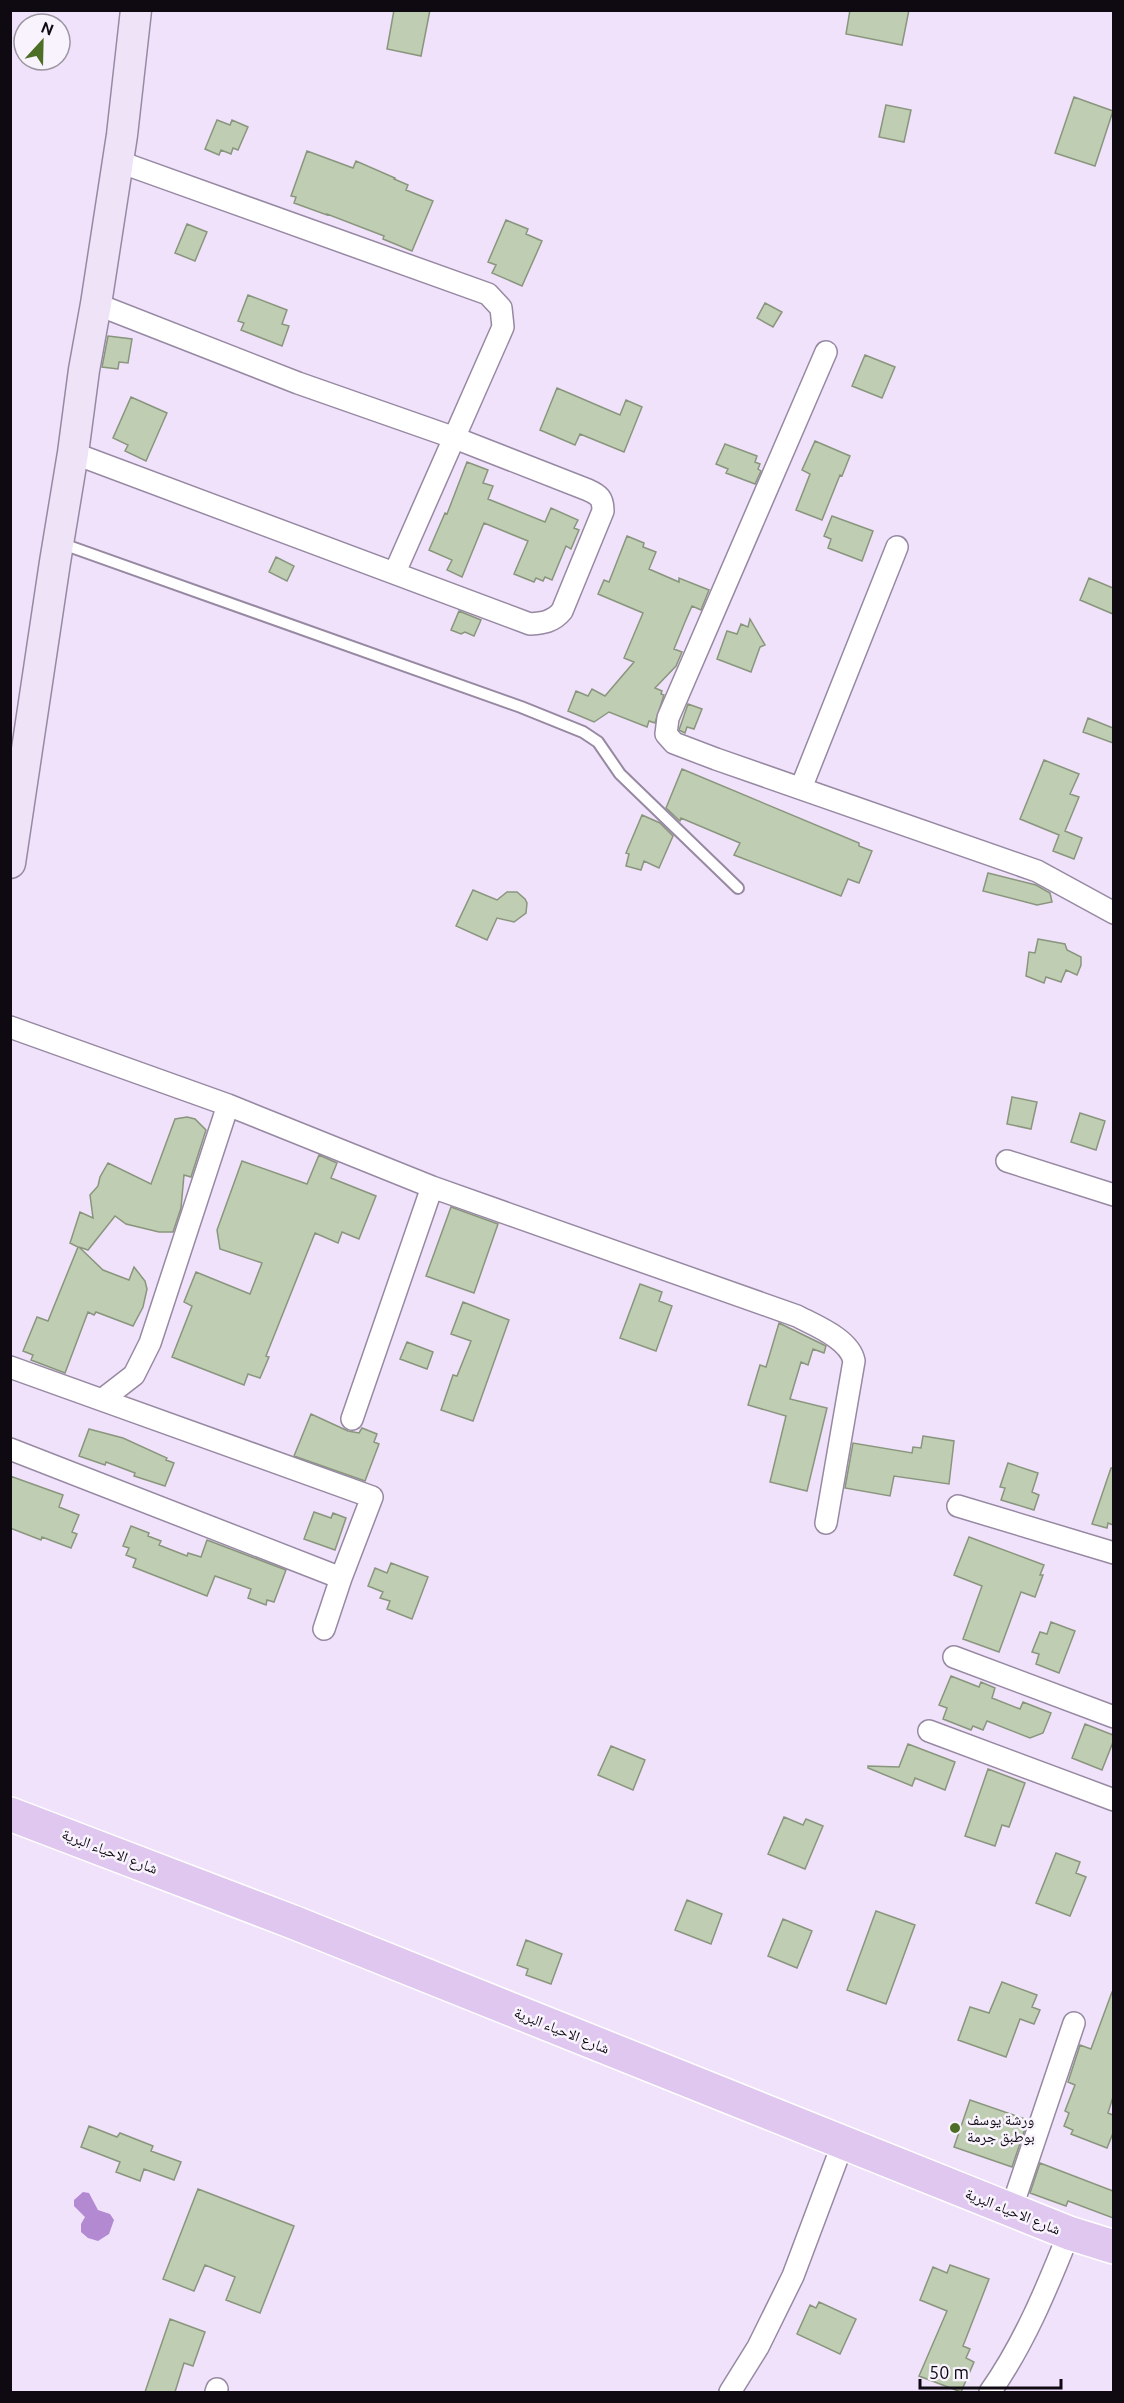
<svg xmlns="http://www.w3.org/2000/svg" width="1124" height="2403" font-family="Ubuntu,'Noto Naskh Arabic',sans-serif">
<rect width="100%" height="100%" fill="#f1e2fc"/>
<path fill="#b389d1" d="M 83,2192 L 89,2193 L 98,2210 L 110,2214 L 114,2220 L 109,2234 L 98,2241 L 88,2238 L 81,2232 L 81,2224 L 85,2217 L 74,2206 L 74,2200 Z"/>
<path fill="#bfcdb3" stroke="#89967d" stroke-width="1.5" d="M 394,10 L 430,10 L 421,56 L 387,49 Z
M 850,10 L 909,10 L 902,45 L 846,34 Z
M 1074,97 L 1113,111 L 1095,166 L 1055,153 Z
M 886,105 L 911,110 L 904,142 L 879,137 Z
M 217,120 L 230,125 L 232,120 L 248,127 L 238,150 L 233,148 L 231,154 L 221,150 L 219,155 L 205,149 Z
M 307,151 L 353,168 L 356,161 L 395,178 L 394,179 L 408,185 L 406,190 L 433,201 L 412,251 L 383,239 L 384,236 L 327,214 L 327,215 L 294,203 L 296,197 L 291,196 Z
M 506,220 L 528,229 L 526,234 L 542,241 L 522,286 L 492,273 L 496,265 L 488,262 Z
M 187,224 L 207,232 L 195,261 L 175,253 Z
M 248,295 L 287,310 L 282,324 L 289,326 L 282,346 L 241,330 L 244,323 L 238,321 Z
M 765,303 L 782,312 L 773,327 L 757,318 Z
M 108,336 L 132,339 L 128,363 L 119,362 L 118,369 L 102,367 Z
M 865,355 L 895,367 L 882,398 L 852,386 Z
M 557,388 L 620,415 L 626,400 L 642,407 L 624,452 L 580,434 L 575,445 L 540,430 Z
M 131,397 L 167,413 L 146,461 L 125,451 L 128,445 L 113,438 Z
M 815,441 L 850,456 L 842,476 L 840,475 L 822,520 L 796,510 L 810,474 L 802,470 Z
M 725,444 L 757,456 L 755,462 L 760,464 L 758,469 L 761,471 L 755,484 L 726,473 L 728,469 L 716,464 Z
M 467,462 L 488,470 L 483,483 L 493,486 L 488,499 L 545,522 L 551,508 L 578,520 L 574,528 L 579,530 L 571,549 L 566,546 L 552,580 L 545,577 L 543,581 L 536,578 L 534,582 L 514,574 L 528,541 L 484,523 L 462,577 L 447,570 L 452,560 L 429,550 L 445,513 L 447,514 Z
M 832,516 L 873,531 L 862,561 L 828,548 L 831,539 L 824,536 Z
M 627,536 L 644,543 L 643,547 L 656,552 L 649,569 L 679,582 L 679,578 L 709,590 L 701,610 L 692,606 L 685,622 L 674,649 L 682,652 L 676,666 L 655,688 L 662,691 L 661,694 L 664,695 L 655,723 L 649,721 L 647,727 L 609,712 L 594,722 L 568,711 L 576,691 L 588,696 L 592,689 L 605,696 L 634,662 L 624,658 L 643,613 L 598,594 L 604,580 L 609,582 Z
M 276,557 L 294,566 L 287,581 L 269,572 Z
M 1089,578 L 1113,588 L 1113,614 L 1080,600 Z
M 459,611 L 481,620 L 474,636 L 465,632 L 461,634 L 451,630 Z
M 750,619 L 765,645 L 760,647 L 751,672 L 717,659 L 727,631 L 737,634 L 741,624 L 748,627 Z
M 688,704 L 702,709 L 694,729 L 687,727 L 685,733 L 679,730 Z
M 1088,718 L 1113,728 L 1113,743 L 1083,732 Z
M 1044,760 L 1079,774 L 1070,794 L 1079,797 L 1065,831 L 1082,838 L 1074,859 L 1053,851 L 1059,835 L 1020,819 Z
M 682,769 L 859,843 L 859,846 L 872,851 L 859,883 L 848,879 L 841,896 L 734,855 L 740,843 L 681,818 L 680,821 L 666,808 Z
M 642,815 L 660,823 L 673,836 L 659,868 L 644,861 L 641,870 L 626,866 L 629,854 L 626,853 Z
M 988,873 L 1036,885 L 1050,893 L 1052,902 L 1037,905 L 983,891 Z
M 473,890 L 497,900 L 507,892 L 517,892 L 525,899 L 527,903 L 526,913 L 514,922 L 497,918 L 487,940 L 456,926 Z
M 1038,939 L 1065,944 L 1067,950 L 1081,957 L 1081,965 L 1077,975 L 1066,970 L 1061,982 L 1046,977 L 1044,983 L 1026,976 L 1029,952 L 1035,953 Z
M 1012,1097 L 1037,1102 L 1031,1129 L 1007,1124 Z
M 1080,1113 L 1105,1121 L 1096,1150 L 1071,1142 Z
M 187,1117 L 195,1119 L 206,1130 L 191,1177 L 184,1175 L 181,1208 L 173,1232 L 159,1232 L 126,1224 L 115,1216 L 88,1250 L 79,1247 L 103,1270 L 129,1280 L 134,1267 L 145,1281 L 147,1289 L 143,1307 L 133,1326 L 96,1312 L 94,1315 L 88,1312 L 65,1373 L 31,1360 L 33,1355 L 23,1351 L 37,1317 L 48,1321 L 78,1247 L 70,1243 L 80,1212 L 93,1218 L 90,1195 L 98,1186 L 100,1177 L 108,1163 L 151,1184 L 175,1119 Z
M 319,1155 L 337,1163 L 331,1178 L 376,1196 L 359,1239 L 342,1232 L 338,1243 L 315,1233 L 266,1356 L 269,1357 L 260,1378 L 248,1374 L 244,1385 L 172,1357 L 192,1306 L 184,1302 L 196,1272 L 250,1294 L 262,1263 L 220,1249 L 217,1230 L 242,1161 L 307,1184 Z
M 451,1207 L 498,1224 L 474,1293 L 426,1276 Z
M 640,1284 L 662,1292 L 659,1301 L 672,1306 L 656,1351 L 620,1338 Z
M 463,1302 L 509,1320 L 473,1421 L 441,1410 L 453,1375 L 457,1376 L 471,1341 L 451,1334 Z
M 779,1323 L 826,1346 L 824,1353 L 813,1349 L 808,1365 L 801,1362 L 790,1399 L 827,1408 L 807,1491 L 770,1482 L 786,1416 L 748,1405 L 760,1365 L 766,1367 Z
M 407,1342 L 433,1352 L 427,1369 L 400,1359 Z
M 311,1414 L 348,1431 L 359,1433 L 362,1428 L 377,1434 L 374,1442 L 379,1444 L 365,1481 L 294,1456 Z
M 89,1429 L 123,1438 L 167,1458 L 166,1460 L 174,1463 L 165,1486 L 134,1476 L 135,1473 L 106,1462 L 105,1465 L 79,1456 Z
M 923,1436 L 954,1441 L 949,1484 L 894,1476 L 890,1496 L 845,1488 L 853,1443 L 912,1453 L 913,1447 L 921,1448 Z
M 1008,1463 L 1038,1473 L 1032,1492 L 1039,1495 L 1034,1510 L 1001,1500 L 1005,1488 L 1000,1487 Z
M 1111,1468 L 1113,1468 L 1113,1525 L 1108,1523 L 1107,1528 L 1092,1524 Z
M 10,1476 L 63,1495 L 59,1507 L 79,1515 L 72,1532 L 77,1534 L 71,1548 L 42,1537 L 41,1540 L 10,1528 Z
M 314,1512 L 331,1518 L 333,1513 L 346,1518 L 335,1550 L 304,1539 Z
M 131,1526 L 149,1533 L 148,1536 L 161,1541 L 159,1545 L 187,1556 L 188,1553 L 201,1557 L 207,1540 L 286,1570 L 274,1602 L 267,1600 L 266,1605 L 248,1598 L 251,1589 L 215,1576 L 207,1596 L 133,1567 L 136,1559 L 126,1555 L 129,1548 L 123,1546 Z
M 969,1537 L 1044,1565 L 1040,1575 L 1043,1575 L 1035,1597 L 1021,1592 L 999,1652 L 963,1639 L 982,1586 L 954,1575 Z
M 391,1563 L 428,1577 L 412,1619 L 387,1609 L 390,1601 L 380,1598 L 383,1592 L 368,1586 L 375,1568 L 387,1573 Z
M 1051,1622 L 1075,1631 L 1059,1673 L 1036,1664 L 1039,1654 L 1032,1652 L 1040,1632 L 1047,1634 Z
M 951,1676 L 979,1687 L 981,1682 L 995,1688 L 992,1698 L 1020,1709 L 1023,1702 L 1051,1713 L 1043,1733 L 1030,1738 L 987,1721 L 983,1730 L 973,1726 L 971,1730 L 943,1719 L 947,1708 L 939,1705 Z
M 1085,1724 L 1113,1735 L 1113,1742 L 1102,1770 L 1072,1758 Z
M 908,1744 L 955,1762 L 945,1790 L 915,1778 L 912,1786 L 868,1768 L 868,1766 L 899,1767 Z
M 611,1746 L 645,1760 L 633,1790 L 598,1775 Z
M 988,1769 L 1025,1783 L 1009,1827 L 1002,1825 L 995,1846 L 965,1836 Z
M 784,1817 L 803,1825 L 806,1819 L 823,1826 L 805,1869 L 768,1854 Z
M 1056,1853 L 1080,1862 L 1076,1873 L 1086,1877 L 1070,1916 L 1036,1903 Z
M 687,1900 L 722,1914 L 711,1944 L 675,1930 Z
M 876,1911 L 915,1925 L 886,2004 L 847,1990 Z
M 783,1919 L 812,1931 L 797,1968 L 768,1956 Z
M 526,1940 L 562,1954 L 551,1984 L 526,1975 L 528,1969 L 517,1965 Z
M 1002,1982 L 1037,1995 L 1032,2007 L 1040,2010 L 1034,2024 L 1020,2019 L 1006,2057 L 958,2040 L 970,2007 L 989,2013 Z
M 1112,1992 L 1113,1992 L 1113,2097 L 1108,2113 L 1113,2115 L 1113,2133 L 1107,2148 L 1071,2134 L 1073,2130 L 1064,2126 L 1069,2113 L 1065,2111 L 1075,2085 L 1068,2082 L 1080,2045 L 1091,2049 Z
M 970,2100 L 1028,2120 L 1012,2167 L 954,2147 Z
M 89,2126 L 117,2137 L 120,2133 L 153,2146 L 151,2151 L 181,2162 L 174,2180 L 144,2169 L 140,2181 L 116,2172 L 120,2162 L 81,2147 Z
M 1040,2163 L 1113,2191 L 1113,2218 L 1068,2201 L 1066,2206 L 1030,2193 Z
M 198,2189 L 294,2226 L 260,2313 L 226,2300 L 235,2277 L 205,2265 L 194,2291 L 163,2279 Z
M 950,2265 L 989,2279 L 963,2346 L 970,2349 L 966,2358 L 974,2362 L 961,2392 L 919,2376 L 947,2311 L 920,2300 L 933,2267 L 947,2273 Z
M 819,2302 L 856,2319 L 840,2354 L 797,2334 L 810,2305 L 816,2308 Z
M 170,2319 L 205,2332 L 193,2366 L 184,2363 L 175,2392 L 145,2392 Z"/>
<g fill="none" stroke-linecap="round" stroke-linejoin="round">
<defs>
<path id="lane" d="M 60,543 L 521,707 L 583,732 L 598,742 L 620,774 L 738,888"/>
<path id="street" d="M 117,161 L 488,294 L 501,308 L 503,327 L 395,572
M 826,352 L 668,718 L 666,734 L 674,743 L 716,759 L 1037,871 L 1114,913
M 73,453 L 530,624 C 543,623 553,622 562,611 L 603,511 C 603,498 599,495 588,490 L 455,438 L 298,383 L 96,304
M 801,788 L 897,547
M 10,1027 L 228,1105 L 432,1187 L 797,1316 C 814,1325 850,1339 854,1361 L 826,1523
M 1007,1161 L 1114,1195
M 10,1367 L 372,1497 L 341,1578 L 324,1629
M 103,1399 L 134,1375 L 150,1343 L 228,1105
M 352,1419 L 432,1187
M 10,1449 L 341,1578
M 958,1506 L 1114,1553
M 954,1657 L 1114,1717
M 929,1731 L 1114,1800
M 1011,2210 L 1074,2023
M 216,2392 L 217,2389
M 730,2392 L 758,2347 L 793,2276 L 843,2143
M 990,2392 C 1024,2344 1047,2288 1069,2233"/>
<path id="secondary" d="M 10,863 L 55,562 L 73,453 L 84,370 L 96,304 L 122,135 L 136,10"/>
<path id="primary" d="M 10,1814 L 293,1922 L 1069,2233 L 1114,2247"/>
</defs>
<use href="#lane" stroke="#9789a2" stroke-width="14"/>
<use href="#street" stroke="#9789a2" stroke-width="24"/>
<use href="#secondary" stroke="#9789a2" stroke-width="33"/>
<use href="#primary" stroke="#fff" stroke-width="36"/>
<use href="#lane" stroke="#fff" stroke-width="10"/>
<use href="#street" stroke="#fff" stroke-width="21"/>
<use href="#secondary" stroke="#efe3f8" stroke-width="30"/>
<use href="#primary" stroke="#dfc7f0" stroke-width="33"/>
</g>
<circle fill="#4d6e26" stroke="#f9f3fe" stroke-width="2" cx="955" cy="2128" r="6"/>
<g text-anchor="middle" dominant-baseline="central" stroke-width="5" stroke-linejoin="round" paint-order="stroke">
<g font-size="15" fill="#0f0a12" stroke="#f9f3fe">
<text transform="translate(110 1851) rotate(21)">شارع الاحياء البرية</text>
<text transform="translate(562 2030) rotate(22)">شارع الاحياء البرية</text>
<text transform="translate(1013 2211) rotate(22)">شارع الاحياء البرية</text>
</g>
<g font-size="15" fill="#0f0a12" stroke="#f9f3fe" text-anchor="start">
<text x="967" y="2119">ورشة يوسف<tspan x="967" dy="17">بوطبق جرمة</tspan></text>
</g>
</g>
<rect width="1124" height="2403" fill="none" stroke="#0f0a12" stroke-width="24"/>
<g transform="translate(42 42) rotate(22)"><circle r="28" fill="#f9f3fe" stroke="#9b96a0" stroke-width="1.5"/>
<path d="M0-4.5L10 22L0 15L-10 22Z" fill="#4d6e26"/>
<text y="-9" font-size="16" font-weight="bold" text-anchor="middle" fill="#0f0a12">N</text>
</g>
<path d="M920 2379v9h141v-9" fill="none" stroke="#0f0a12" stroke-width="3"/>
<text x="929" y="2379" font-size="18" fill="#0f0a12" stroke="#f9f3fe" stroke-width="4.5" paint-order="stroke">50 m</text>
</svg>
